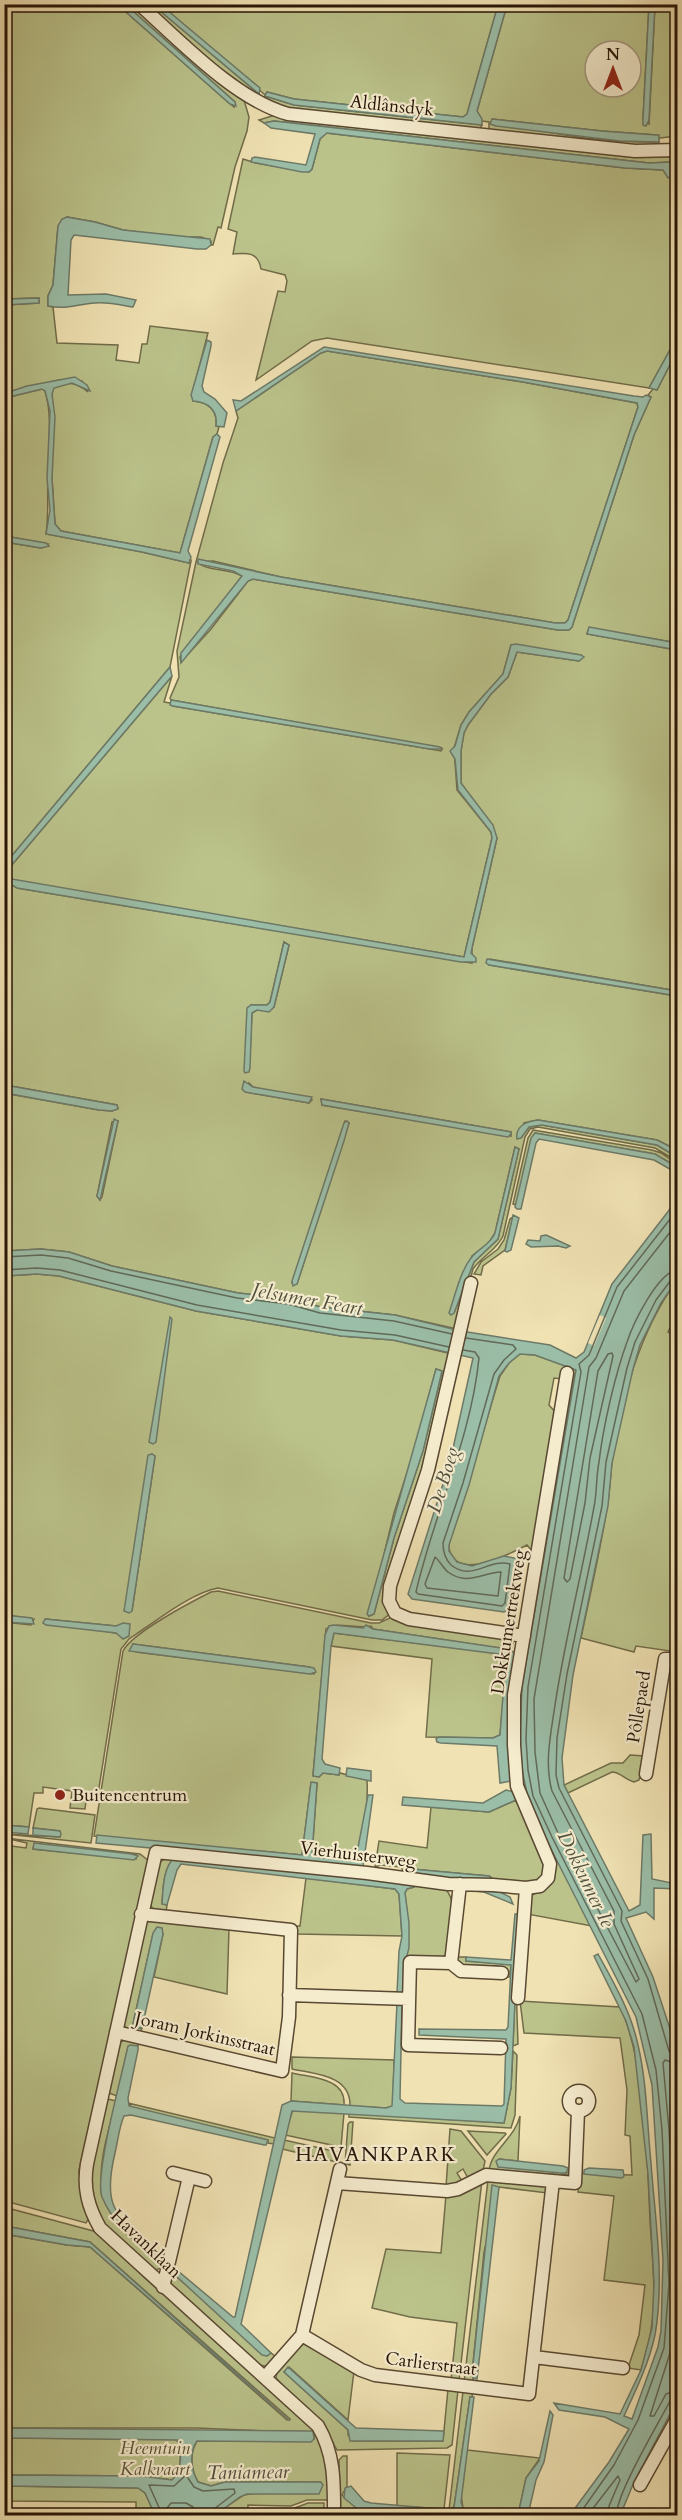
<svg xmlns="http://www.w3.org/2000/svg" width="682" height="2520" font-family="Cardo,serif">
<rect width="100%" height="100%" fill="#f0e2b3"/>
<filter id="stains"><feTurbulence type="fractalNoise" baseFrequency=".00333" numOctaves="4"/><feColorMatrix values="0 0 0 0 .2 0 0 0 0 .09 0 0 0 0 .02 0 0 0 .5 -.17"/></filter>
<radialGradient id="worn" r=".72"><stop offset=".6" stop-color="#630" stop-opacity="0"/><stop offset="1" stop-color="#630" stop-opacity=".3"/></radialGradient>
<path fill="#bbc38b" stroke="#716c49" stroke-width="1.5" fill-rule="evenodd" d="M 5,5 L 118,5 L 234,107 L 235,102 L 126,5 L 135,5 L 244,100 L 249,117 L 247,131 L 235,167 L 221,228 L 218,227 L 213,245 L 211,245 L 211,241 L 201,237 L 178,237 L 123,230 L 95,222 L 67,217 L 58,226 L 53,285 L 48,296 L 48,306 L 53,307 L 57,343 L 118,345 L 116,360 L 139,363 L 142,344 L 147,344 L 150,326 L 208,333 L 192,394 L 193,401 C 208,402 218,410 216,426 L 219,427 L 217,434 L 213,437 L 180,553 L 61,531 L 55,524 L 52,479 L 52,394 L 53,388 C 67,381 76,382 88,392 L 82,381 L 59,380 L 12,391 L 5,390 L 4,305 L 39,303 L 39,298 L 5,299 Z
M 142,5 L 153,5 L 259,94 L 257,99 Z
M 161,5 L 498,5 L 467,114 L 463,117 L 294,99 L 267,92 L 265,95 Z
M 507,5 L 649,5 L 643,119 L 649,124 L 655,5 L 677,5 L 677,136 L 660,138 L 656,135 L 602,131 L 492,119 C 546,134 603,143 659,142 L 656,149 L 489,132 L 489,122 L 482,121 L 477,111 ZM 595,51 L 631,51 L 631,87 L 595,87 Z
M 265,96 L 294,105 L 482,125 L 479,130 L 289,110 L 263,102 Z
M 275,115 L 670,157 L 675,164 L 677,164 L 677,182 L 673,184 L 678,191 L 678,321 L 671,348 L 649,388 L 327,338 L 312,341 L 256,380 L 278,291 L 285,292 L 287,281 L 285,275 L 261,269 C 258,251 246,253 233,254 L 237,232 L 228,229 L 243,159 L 256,163 L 309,172 L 312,169 L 320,139 L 326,133 L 625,168 L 664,170 L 673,166 L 672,162 L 649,163 L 274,121 L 264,123 L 259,120 Z
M 327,351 L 523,382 L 637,403 L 638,407 L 568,620 L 565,623 L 555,623 L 281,577 L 213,561 L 197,562 C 208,572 229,568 242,576 L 180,657 L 181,662 L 211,629 L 248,581 L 253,579 L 558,630 L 569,630 L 572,627 L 634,435 L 651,397 L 648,395 L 653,389 L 657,390 L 677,351 L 677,643 L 589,628 L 587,634 L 677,650 L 677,991 L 490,959 L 489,965 L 677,996 L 677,1150 L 657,1140 L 538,1120 L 524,1123 L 521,1138 L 529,1127 L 542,1125 L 657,1145 L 677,1157 L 677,1161 L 655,1148 L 538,1127 L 530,1129 L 525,1137 L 503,1236 C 497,1250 482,1256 473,1269 L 457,1329 L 395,1315 L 321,1307 L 289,1299 L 238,1293 L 112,1266 L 69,1252 L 41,1249 L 5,1251 L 4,1093 L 99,1110 L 112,1111 L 118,1108 L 117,1105 L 5,1085 L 5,873 L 172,676 L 164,702 L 170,703 L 173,706 L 430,749 L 441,751 L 442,748 L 171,700 L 170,698 L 179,677 L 177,651 L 196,562 L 223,463 L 238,418 L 236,411 L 321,353 ZM 511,645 L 581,655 L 579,661 L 517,652 L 508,677 L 491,694 L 468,725 L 464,733 L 461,751 L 461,783 L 497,838 L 472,948 L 472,963 L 17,888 L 211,914 L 464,957 L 492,838 L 491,832 L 457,790 L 454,748 L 461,725 L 469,712 L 503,674 ZM 284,942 L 289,945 L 274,1007 L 257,1010 L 252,1013 L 249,1072 L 251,1005 L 267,1005 L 270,1002 ZM 249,1083 L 253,1087 L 312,1100 L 309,1103 L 246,1092 ZM 321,1099 L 511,1132 L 511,1136 L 322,1105 ZM 118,1121 L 102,1197 L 100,1200 L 97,1196 L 112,1122 ZM 345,1121 L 349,1123 L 297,1284 L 292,1283 ZM 515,1147 L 519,1149 L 498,1239 L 474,1262 L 454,1313 L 472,1256 L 488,1244 L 495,1233 Z
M 42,389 L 45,391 C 53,417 48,447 48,474 C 47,495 49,514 46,534 L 142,552 L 189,563 L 191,561 L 170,667 L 5,864 L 5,542 L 41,548 L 48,544 L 5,536 L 5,398 Z
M 533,1130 L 652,1150 L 661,1153 L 677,1164 L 677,1167 L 655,1154 L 535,1133 L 516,1205 L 513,1204 L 528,1138 Z
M 513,1217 L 505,1250 L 483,1266 L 481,1275 L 474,1274 L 481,1262 L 498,1249 L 504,1240 L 510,1219 Z
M 37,1274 L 59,1276 L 196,1311 L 341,1336 L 393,1340 L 452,1354 L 423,1469 L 401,1537 L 391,1613 L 382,1620 L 372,1620 L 218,1588 C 192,1592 152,1624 129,1639 L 121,1649 L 98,1794 L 87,1793 L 85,1809 L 70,1808 L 72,1791 L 43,1787 L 43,1793 L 34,1793 L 29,1827 L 5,1825 L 4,1622 L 31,1625 L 34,1619 L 5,1615 L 5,1276 ZM 436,1369 L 442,1371 L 423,1451 L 394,1538 L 374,1614 L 369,1616 L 394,1513 L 414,1451 ZM 152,1454 L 155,1456 L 132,1611 ZM 45,1619 L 116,1626 L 122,1625 L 119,1634 Z
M 677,1280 L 677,1314 L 668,1332 L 678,1339 L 678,1609 L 670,1651 L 636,1646 L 634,1652 L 581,1638 C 590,1595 600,1552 607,1508 C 610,1493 610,1478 612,1463 C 622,1398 638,1334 677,1280 Z
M 520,1354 L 535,1355 L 566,1366 L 562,1379 L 554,1378 L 549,1405 L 557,1414 L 536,1556 L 527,1545 C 510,1554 459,1580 450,1552 C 446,1542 455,1527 458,1517 C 473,1471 485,1423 500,1376 L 509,1363 Z
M 571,1368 L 576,1370 L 522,1686 L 520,1739 L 525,1789 L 546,1839 L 592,1926 L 527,1914 L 529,1897 L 547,1886 L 555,1875 L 523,1798 L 516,1710 L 567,1378 Z
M 218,1591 L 371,1623 L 379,1623 L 392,1617 L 508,1638 L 513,1642 L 511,1650 L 373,1629 L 371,1626 C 357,1630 337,1620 326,1629 L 313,1775 L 319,1777 L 323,1773 L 339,1775 L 340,1773 L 367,1780 C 368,1797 365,1850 352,1861 L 328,1859 L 312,1855 L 317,1783 L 311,1783 L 302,1855 L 94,1836 L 123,1651 C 132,1633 191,1602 211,1592 ZM 133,1644 L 309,1667 L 314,1669 L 314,1674 L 136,1652 Z
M 334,1633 L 505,1654 L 507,1657 L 500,1735 L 493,1738 L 426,1737 L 432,1659 L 331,1646 Z
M 630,1755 L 644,1756 L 639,1780 L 634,1782 C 626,1780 620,1772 612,1772 L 568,1793 L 564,1785 L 611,1763 L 623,1763 Z
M 516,1800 L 545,1859 L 543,1878 L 531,1885 L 487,1882 L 491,1877 L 489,1876 L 412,1869 L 412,1873 L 403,1871 L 401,1867 L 381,1865 L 375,1867 L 379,1841 L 427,1848 L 431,1807 L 489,1812 Z
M 39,1808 L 95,1815 L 91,1843 L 5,1834 L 60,1837 L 60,1831 L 33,1828 L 37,1809 Z
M 5,1838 L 140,1854 L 149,1861 L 79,2170 L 81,2196 L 89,2218 L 86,2223 L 5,2201 L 4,1845 L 26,1848 L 27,1843 ZM 34,1844 L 132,1854 L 136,1855 L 136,1859 L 33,1849 Z
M 173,1856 L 441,1886 C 460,1895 452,1936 448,1954 L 439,1959 L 405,1958 C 411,1936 407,1916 405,1893 L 407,1889 L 414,1887 L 412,1884 L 174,1858 C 163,1868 163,1890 162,1904 L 167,1905 L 166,1912 L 152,1908 C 147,1898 152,1871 160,1862 C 164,1859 168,1857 173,1856 Z
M 306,1878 L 395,1889 L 399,1894 L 402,1936 L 296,1934 L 296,1926 L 300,1926 Z
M 518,1911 L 520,1911 L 516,1984 L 518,2044 L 513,2046 Z
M 151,1920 L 229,1928 L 227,1994 L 154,1977 L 163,1934 L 153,1934 L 133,2024 L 138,2028 L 142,2028 L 140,2033 L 126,2028 L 123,2024 L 146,1923 Z
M 456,1957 L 466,1957 L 466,1961 L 511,1964 L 510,1977 L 505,1977 L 498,1966 L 459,1965 Z
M 520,2001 L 620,2007 C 646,2063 647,2157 650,2220 C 652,2256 657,2294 651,2330 C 649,2344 645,2356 641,2370 L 628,2368 L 639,2335 L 645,2285 L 604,2280 L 614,2196 L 578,2192 L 579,2171 L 585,2174 L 632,2175 L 630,2136 L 625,2135 L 627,2090 L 620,2038 L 524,2033 Z
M 125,2040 L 138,2042 L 138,2046 L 128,2047 L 117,2096 L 109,2093 L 120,2042 Z
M 513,2051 L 517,2055 L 515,2115 L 511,2128 L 349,2117 L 349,2113 L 504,2123 L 511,2088 Z
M 292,2057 L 394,2060 L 393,2106 L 386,2108 L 350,2106 C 351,2075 315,2074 292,2069 Z
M 292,2073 C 313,2078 346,2078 344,2105 L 291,2101 Z
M 108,2099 L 116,2101 C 106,2144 87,2187 119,2225 C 130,2238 144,2249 157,2259 L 160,2256 L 165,2260 C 163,2266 160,2270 154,2270 C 140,2258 112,2237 103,2223 C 80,2188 98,2140 105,2102 Z
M 128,2103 L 275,2138 L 274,2144 L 268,2143 L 268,2140 L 132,2108 Z
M 293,2109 L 344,2113 L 341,2147 L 285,2135 Z
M 520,2116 L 518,2161 L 499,2159 L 566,2173 L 571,2171 L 569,2175 L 489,2171 C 491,2150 515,2138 520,2116 Z
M 350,2122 L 353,2122 L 350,2165 L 345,2164 L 348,2124 Z
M 450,2129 L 461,2131 L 485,2161 L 483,2171 L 468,2178 L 463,2169 L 457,2173 L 462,2181 L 446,2187 Z
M 468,2131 L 505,2133 L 506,2134 L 487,2155 Z
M 284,2140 L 338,2152 L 337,2162 L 282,2149 Z
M 482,2180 L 459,2381 L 451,2380 L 457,2323 L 410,2317 L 372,2308 L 386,2249 L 441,2253 L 446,2195 Z
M 488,2180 L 546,2186 L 547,2193 L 499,2187 L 484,2252 L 472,2374 L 474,2383 L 464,2382 Z
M 4,2207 L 97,2232 L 145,2278 L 232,2354 L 312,2426 L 328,2459 L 329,2500 L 307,2500 L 291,2506 L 248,2505 L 248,2515 L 214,2515 L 244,2495 L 321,2482 L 225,2482 L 211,2486 L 198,2482 C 191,2470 189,2453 197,2441 L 314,2439 L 314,2433 L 196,2428 L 5,2428 L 5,2234 L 67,2245 L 90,2247 L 287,2420 L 290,2419 L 90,2242 L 5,2226 Z
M 172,2266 L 178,2271 L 176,2276 L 267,2356 L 271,2353 L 276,2357 L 266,2366 L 257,2365 L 172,2288 L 169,2282 Z
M 304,2344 L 354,2371 L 348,2420 L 289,2367 L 284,2372 L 348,2430 L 348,2435 L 354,2441 L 443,2441 L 448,2389 L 458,2390 L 452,2445 L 447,2448 L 337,2450 L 328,2434 L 276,2378 C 276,2367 294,2348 304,2344 Z
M 463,2391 L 473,2392 L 472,2397 L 470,2397 L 454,2507 L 449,2510 Z
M 5,2438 L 175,2439 L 179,2443 C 181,2457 182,2470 172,2480 L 141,2476 L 5,2475 Z
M 467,2450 L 540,2458 L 526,2478 L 518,2515 L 473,2515 L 463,2508 L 461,2494 Z
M 397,2453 L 450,2455 L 444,2509 L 397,2506 Z
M 343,2456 L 347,2456 L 347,2486 L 342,2495 L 365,2515 L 338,2516 L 339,2465 L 339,2460 Z
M 5,2486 L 138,2488 L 145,2493 L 155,2515 L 136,2515 L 136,2502 L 5,2501 Z
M 308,2503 L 324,2503 L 324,2510 L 318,2510 L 318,2515 L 310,2515 L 308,2509 L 293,2514 L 292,2509 Z"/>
<path fill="#9bbea8" stroke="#6d7a68" stroke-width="1.5" d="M 118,5 L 126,5 L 235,102 L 236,106 L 230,104 Z
M 153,5 L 161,5 L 260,88 L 259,94 Z
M 498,5 L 507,5 L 477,111 L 482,119 L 482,125 L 294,105 L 265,96 L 267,92 L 294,99 L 463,117 L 467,114 Z
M 649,5 L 655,5 L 649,120 L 646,126 L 643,125 L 643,119 Z
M 492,119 L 602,131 L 656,135 L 659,135 L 659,142 L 620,141 L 496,126 L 490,124 Z
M 274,121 L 649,163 L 672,162 L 673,175 L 668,178 L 663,170 L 625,168 L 327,133 L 320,139 L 312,169 L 309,172 L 302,172 L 251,162 L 252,158 L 255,157 L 306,165 L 315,134 L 271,128 L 264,123 Z
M 67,217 L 95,222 L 123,230 L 210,239 L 211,245 L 206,249 L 197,249 L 74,235 L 71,240 L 68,295 L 106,294 L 136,300 L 133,307 C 121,305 108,302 95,303 C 77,304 68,310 48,306 L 48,296 L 53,285 L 58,226 L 62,219 Z
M 39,298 L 39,303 L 5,305 L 5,299 Z
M 677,321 L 677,351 L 657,390 L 649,388 L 671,348 Z
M 207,340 L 211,342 L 211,346 L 202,386 L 204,392 L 215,399 L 227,413 L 224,427 L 216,426 C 218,410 208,402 193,401 L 191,395 Z
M 324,347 L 634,396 L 643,397 L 646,395 L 651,397 L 634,435 L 572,627 L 569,630 L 558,630 L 253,579 L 248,581 L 181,663 L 181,653 L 242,576 L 233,571 L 198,564 L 198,559 L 281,577 L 555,623 L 565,623 L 568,620 L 638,407 L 637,403 L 523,382 L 327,351 L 321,353 L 236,411 L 233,400 L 241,401 Z
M 75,377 L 87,385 L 90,391 L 72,383 L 54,388 L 52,394 L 55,417 L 52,479 L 55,524 L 61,531 L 180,553 L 213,437 L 217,434 L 220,437 L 188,551 L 191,557 L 189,563 L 142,552 L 46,534 L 50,510 L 47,478 L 50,411 L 45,391 L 42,389 L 5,398 L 5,390 L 12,391 L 27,386 Z
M 5,536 L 46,543 L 49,546 L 41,548 L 5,542 Z
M 589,627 L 677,643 L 677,650 L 587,634 Z
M 516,644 L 581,655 L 584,657 L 579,661 L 517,652 L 508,677 L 491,694 L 468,725 L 464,733 L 461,751 L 461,783 L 493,825 L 497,838 L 472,948 L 471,953 L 476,958 L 476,962 L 461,962 L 17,888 L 8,883 L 12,879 L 464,957 L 492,838 L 491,832 L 458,790 L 455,759 L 450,751 L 455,746 L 461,725 L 469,712 L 503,674 L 511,645 Z
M 170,667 L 172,676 L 5,873 L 5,864 Z
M 171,700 L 440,747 L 442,749 L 430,749 L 173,706 L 170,705 Z
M 284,942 L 289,945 L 274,1007 L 269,1012 L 257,1010 L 252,1013 L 250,1068 L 249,1072 L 245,1073 L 244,1071 L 247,1008 L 251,1005 L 267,1005 L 270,1002 Z
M 487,959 L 677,991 L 677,996 L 489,965 L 486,963 Z
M 244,1081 L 253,1087 L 312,1097 L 309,1103 L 245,1092 L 242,1089 Z
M 5,1085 L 117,1105 L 118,1109 L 112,1111 L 99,1110 L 5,1093 Z
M 321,1099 L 511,1132 L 511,1134 L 508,1137 L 322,1105 Z
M 114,1119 L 118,1121 L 100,1200 L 97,1196 Z
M 538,1120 L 657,1140 L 677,1150 L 677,1157 L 657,1145 L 542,1125 L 529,1127 L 521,1138 L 517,1139 C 515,1126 527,1121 538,1120 Z
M 347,1121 L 349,1123 L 344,1141 L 297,1284 L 293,1286 L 292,1281 L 344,1123 Z
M 535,1133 L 655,1154 L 677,1167 L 677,1169 L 675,1172 L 654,1160 L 539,1139 L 536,1143 L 521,1209 L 517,1209 L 515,1207 L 531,1138 Z
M 515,1147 L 519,1149 L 498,1239 L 474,1262 L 454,1313 L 451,1315 L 449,1313 C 455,1296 460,1272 471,1258 C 479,1248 490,1245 495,1233 Z
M 677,1200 L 677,1280 L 661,1303 L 640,1345 L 633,1369 L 612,1463 L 608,1506 L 573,1675 L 562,1758 L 564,1785 L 629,1911 L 640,1905 L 643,1835 L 651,1834 L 652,1879 L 677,1884 L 677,1889 L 654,1888 L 654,1919 L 646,1912 L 626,1918 L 653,1977 L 674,2041 L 678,2077 L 678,2399 L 634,2482 L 622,2511 L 624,2515 L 570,2515 L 609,2462 L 629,2429 L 605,2417 L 559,2410 L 554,2403 L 620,2414 L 641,2370 L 652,2328 L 654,2283 L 648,2174 L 634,2047 L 626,2021 L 594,1956 L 598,1954 C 614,1983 631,2012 638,2045 C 647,2083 647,2124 651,2163 C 655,2219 665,2279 655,2335 C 649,2363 636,2390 624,2416 L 632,2419 L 658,2347 L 661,2331 L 663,2260 L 652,2085 L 636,2017 L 546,1839 L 528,1798 L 522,1770 L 520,1739 L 522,1686 L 576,1370 L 535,1355 L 520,1354 L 509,1363 L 499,1376 L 469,1485 L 449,1545 L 449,1551 L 457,1562 L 472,1566 L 504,1556 L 519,1559 L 510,1608 L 504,1612 L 412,1599 L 408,1594 L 450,1462 L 473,1358 L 393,1340 L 341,1336 L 196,1311 L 59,1276 L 37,1274 L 5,1276 L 5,1251 L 41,1249 L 69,1252 L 112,1266 L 238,1293 L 289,1299 L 321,1307 L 395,1315 L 461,1331 L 550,1345 L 576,1358 L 584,1352 L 612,1284 Z
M 513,1215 L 519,1218 L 511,1250 L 507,1252 L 505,1251 Z
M 546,1235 L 570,1246 L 566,1248 L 558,1246 L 531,1247 L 526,1244 L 528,1240 L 540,1241 L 541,1236 Z
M 170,1317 L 172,1319 L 156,1442 L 153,1444 L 149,1442 Z
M 436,1369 L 442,1371 L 423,1451 L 394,1538 L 374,1614 L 369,1616 L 367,1614 Z
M 152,1454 L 155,1456 L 132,1611 L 129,1613 L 124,1611 L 148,1455 Z
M 5,1615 L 32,1618 L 34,1624 L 5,1622 Z
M 45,1619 L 116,1626 L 123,1623 L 130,1624 L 129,1636 L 123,1639 L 116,1633 L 46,1625 L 43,1623 Z
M 333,1625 L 363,1628 L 366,1625 L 373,1629 L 508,1649 L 515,1653 L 508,1718 L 511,1781 L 500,1783 L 497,1746 L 441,1743 L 437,1742 L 436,1739 L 439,1737 L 493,1738 L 500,1735 L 506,1655 L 334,1633 L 331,1646 L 322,1759 L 325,1764 L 340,1768 L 339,1775 L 323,1773 L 319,1777 L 313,1776 L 325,1635 L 329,1626 Z
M 133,1644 L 309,1667 L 314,1668 L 316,1672 L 310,1674 L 129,1651 Z
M 347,1768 L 371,1771 L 371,1781 L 346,1776 Z
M 311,1782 L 317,1783 L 312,1855 L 315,1857 L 352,1861 L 356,1858 L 368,1795 L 373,1795 L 363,1867 L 96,1843 L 97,1835 L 302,1855 Z
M 506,1790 L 514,1792 L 516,1800 L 489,1812 L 402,1805 L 403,1797 L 483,1803 Z
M 4,1825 L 29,1827 L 28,1834 L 5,1832 Z
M 33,1828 L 60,1831 L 61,1834 L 60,1837 L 33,1835 Z
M 34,1843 L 132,1854 L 138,1856 L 134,1860 L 33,1849 Z
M 174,1858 L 412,1884 L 414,1887 L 407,1889 L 405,1893 L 409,1923 L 409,1948 L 405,1963 L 403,1994 L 397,1993 L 399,1951 L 402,1936 L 399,1894 L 395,1889 L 181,1864 L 177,1870 L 167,1905 L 162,1904 C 163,1890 163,1868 174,1858 Z
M 412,1869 L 489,1876 L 492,1879 L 487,1882 L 411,1875 Z
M 463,1890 L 496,1890 L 510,1897 L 513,1904 L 484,1892 Z
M 515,1914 L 519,1914 L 511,2088 L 504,2123 L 292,2111 L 241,2324 L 271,2353 L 267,2356 L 262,2355 L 176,2276 L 178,2271 L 233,2317 L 235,2317 L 282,2105 L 291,2101 L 386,2108 L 392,2106 L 397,2003 L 402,2003 L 400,2099 L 405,2103 L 502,2106 L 504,2104 L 506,2039 L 419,2035 L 419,2029 L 506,2030 L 508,2027 L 511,1965 L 466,1961 L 466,1957 L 511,1960 Z
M 157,1927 L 162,1928 L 163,1934 L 142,2028 L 138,2028 L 133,2024 L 153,1933 Z
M 130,2045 L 138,2046 L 138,2050 L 128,2098 L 129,2106 L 268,2140 L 266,2145 L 264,2145 L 131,2115 L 124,2116 C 119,2127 118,2141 115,2153 C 100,2216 122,2215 160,2256 L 157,2260 C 136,2241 113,2224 102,2197 C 94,2176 122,2075 128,2046 Z
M 499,2159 L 563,2166 L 568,2168 L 566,2173 L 561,2173 L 498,2167 L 496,2161 Z
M 589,2168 L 623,2170 L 624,2176 L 622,2178 L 584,2174 L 584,2170 Z
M 492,2185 L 499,2187 L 477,2379 L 473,2378 L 472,2374 Z
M 5,2226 L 90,2242 L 290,2421 L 90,2247 L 67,2245 L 5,2234 Z
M 288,2367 L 356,2428 L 444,2431 L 443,2441 L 350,2441 L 348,2430 L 284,2372 Z
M 470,2397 L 474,2397 L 461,2502 L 463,2508 L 473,2515 L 365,2515 L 344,2498 L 345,2488 L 351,2486 L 364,2501 L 371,2503 L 450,2510 L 454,2507 Z
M 550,2411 L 553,2415 L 544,2462 L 536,2480 L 528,2515 L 518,2515 L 526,2478 L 539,2461 Z
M 5,2428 L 313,2431 L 314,2439 L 311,2442 L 197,2441 C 189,2453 191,2470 198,2482 L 211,2486 L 225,2482 L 321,2482 L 323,2485 L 319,2494 L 247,2494 L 240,2497 L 214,2516 L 187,2515 L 188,2511 L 173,2509 L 172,2515 L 155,2515 L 145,2493 L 138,2488 L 5,2486 L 5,2475 L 141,2476 L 172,2480 C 182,2470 182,2454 178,2440 L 5,2438 Z"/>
<path fill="#f0e2b3" d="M 600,1315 L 606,1318 L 594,1346 L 588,1343 Z"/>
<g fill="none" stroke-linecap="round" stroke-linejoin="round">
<path stroke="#616a58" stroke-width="1.5" d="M 678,1222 L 624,1291 L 596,1358 L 589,1367 L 534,1699 L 535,1752 L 540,1793 L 558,1833 L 636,1982 L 639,1979 L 614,1924 L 614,1911 L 552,1791 C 544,1763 551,1733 555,1705 C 565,1639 582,1573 594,1507 C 597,1493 596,1477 599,1462 C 603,1427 615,1375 627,1342 C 633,1324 658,1271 678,1270
M 4,1257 L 41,1255 L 68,1258 L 111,1271 L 237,1298 L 288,1304 L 320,1313 L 394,1321 L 452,1334
M 4,1270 L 37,1268 L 60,1270 L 197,1305 L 341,1330 L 395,1335 L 449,1347
M 678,1278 L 671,1280 L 656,1300 L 635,1342 L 627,1368 L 606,1462 L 602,1506 L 567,1674 L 557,1738 L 556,1775 L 559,1788 L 622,1911 L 621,1921 L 648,1979 L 669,2051 L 672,2055 L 678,2056
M 463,1350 L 475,1352 L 479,1358 C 471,1439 434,1513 416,1592 L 418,1594 L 502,1606 L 505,1603 L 510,1564 C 489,1558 472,1582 451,1565 C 445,1559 443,1552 443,1543 L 463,1483 L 494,1374 L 504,1360 L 516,1349 L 513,1345 L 466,1338
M 612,1353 L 613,1356 L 590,1458 L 585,1503 L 570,1579 L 567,1582 L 564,1578 L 598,1371 L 608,1354 Z
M 435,1557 C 440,1561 443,1568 448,1572 C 467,1586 481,1573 501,1572 L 498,1596 L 427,1588 L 425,1584 Z
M 678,2064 L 665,2060 L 663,2063 L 669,2130 L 677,2284 L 671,2350 L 650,2416 L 654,2416 L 666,2394 L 678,2390
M 194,2516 L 193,2507 L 186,2503 L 171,2503 L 164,2512 L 161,2512 L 149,2485 L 174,2486 L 186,2475 L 194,2487 L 203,2491 L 234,2489 L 235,2493 L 214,2509 L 211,2516
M 368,2516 L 371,2509 L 446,2516
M 578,2516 L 614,2465 L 638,2420 L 664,2348 L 669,2284 L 662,2130 L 656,2070 L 642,2014 L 552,1837 L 533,1796 L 528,1770 L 526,1739 L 528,1687 L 581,1372 L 579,1364 L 589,1355 L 617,1287 L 678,1209
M 587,2516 L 618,2476 L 620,2480 L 609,2506 L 609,2516
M 617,2516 C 613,2499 660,2421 670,2401 L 678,2398"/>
<defs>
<path id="street" d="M 139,4 C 179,40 236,100 288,114 L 635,151 L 678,150
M 471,1283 L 428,1470 L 390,1586 L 389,1601 L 395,1613 L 409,1619 L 524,1636
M 646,1774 L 665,1659 L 678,1659
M 451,1963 L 460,1884
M 289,1995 L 409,1999
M 518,1998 L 526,1888
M 116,2032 L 282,2071 L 289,2017 L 291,1930 L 141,1914
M 501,2048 L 408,2045 L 410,1962 L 451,1963 L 461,1971 L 502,1973
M569 2101a10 10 0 1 1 20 0a10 10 0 1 1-20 0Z
M 189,2177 L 205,2181
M 337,2183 L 447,2191 L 458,2189 L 486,2175 L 575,2183 L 578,2111
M 163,2287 L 189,2177 L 173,2173
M 302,2335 L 361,2370 L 375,2375 L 529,2394 L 553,2181
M 534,2357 L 623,2368
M 265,2377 L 302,2335 L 340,2169
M 640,2485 L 678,2417
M 334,2516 C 334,2483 335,2455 318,2426 L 100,2228 C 88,2207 83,2188 87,2164 L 156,1852 L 367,1873 L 448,1884 L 493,1885 L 526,1888 L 540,1886 L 548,1878 L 550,1864 L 517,1786 L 514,1745 L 514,1695 L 567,1373"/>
</defs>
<use href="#street" stroke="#594832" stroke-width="15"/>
<use href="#street" stroke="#f5ecce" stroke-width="12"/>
</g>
<circle fill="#8f2418" stroke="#f5ecce" stroke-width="2" cx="60" cy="1795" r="6"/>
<g text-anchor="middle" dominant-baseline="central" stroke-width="4.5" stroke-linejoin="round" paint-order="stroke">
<g font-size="18" fill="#271507" stroke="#f5ecce">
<text transform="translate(392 106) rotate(6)">Aldlânsdyk</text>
<text transform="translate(509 1622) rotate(-81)">Dokkumertrekweg</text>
<text transform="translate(639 1707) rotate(-81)">Pôllepaed</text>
<text transform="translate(358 1855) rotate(7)">Vierhuisterweg</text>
<text transform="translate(205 2034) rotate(13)">Joram Jorkinsstraat</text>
<text transform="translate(146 2244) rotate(44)">Havanklaan</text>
<text transform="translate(431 2364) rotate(7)">Carlierstraat</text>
</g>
<g font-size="18" fill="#271507" stroke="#f5ecce" text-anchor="start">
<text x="72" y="1795">Buitencentrum</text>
</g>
<g font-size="18" font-style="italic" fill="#5b5235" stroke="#f5ecce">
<text x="155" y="2448">Heemtuin<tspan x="155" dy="21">Kalkvaart</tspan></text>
</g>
<g font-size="20" font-style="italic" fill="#50503f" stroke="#f5ecce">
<text transform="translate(307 1299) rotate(10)">Jelsumer Feart</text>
<text transform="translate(443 1480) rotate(-73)">De Boeg</text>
<text transform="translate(586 1879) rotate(64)">Dokkumer Ie</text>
<text transform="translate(248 2472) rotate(-1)">Taniamear</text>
</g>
<g font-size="20" letter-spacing="1.5" fill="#271507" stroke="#f5ecce">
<text x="376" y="2154">HAVANKPARK</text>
</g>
</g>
<rect width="682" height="2520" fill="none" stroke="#f0e2b3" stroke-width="24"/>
<rect x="6" y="6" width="670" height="2508" fill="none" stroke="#271507" stroke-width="3"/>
<rect x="12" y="12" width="658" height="2496" fill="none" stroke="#271507" stroke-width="1.5"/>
<g transform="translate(613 69)"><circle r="28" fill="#f5ecce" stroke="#a3967e" stroke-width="1.5"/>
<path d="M0-4.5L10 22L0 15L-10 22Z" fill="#8f2418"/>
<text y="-9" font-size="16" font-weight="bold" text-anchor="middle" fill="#271507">N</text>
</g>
<rect width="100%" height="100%" filter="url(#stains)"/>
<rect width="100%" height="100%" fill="url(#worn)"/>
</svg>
